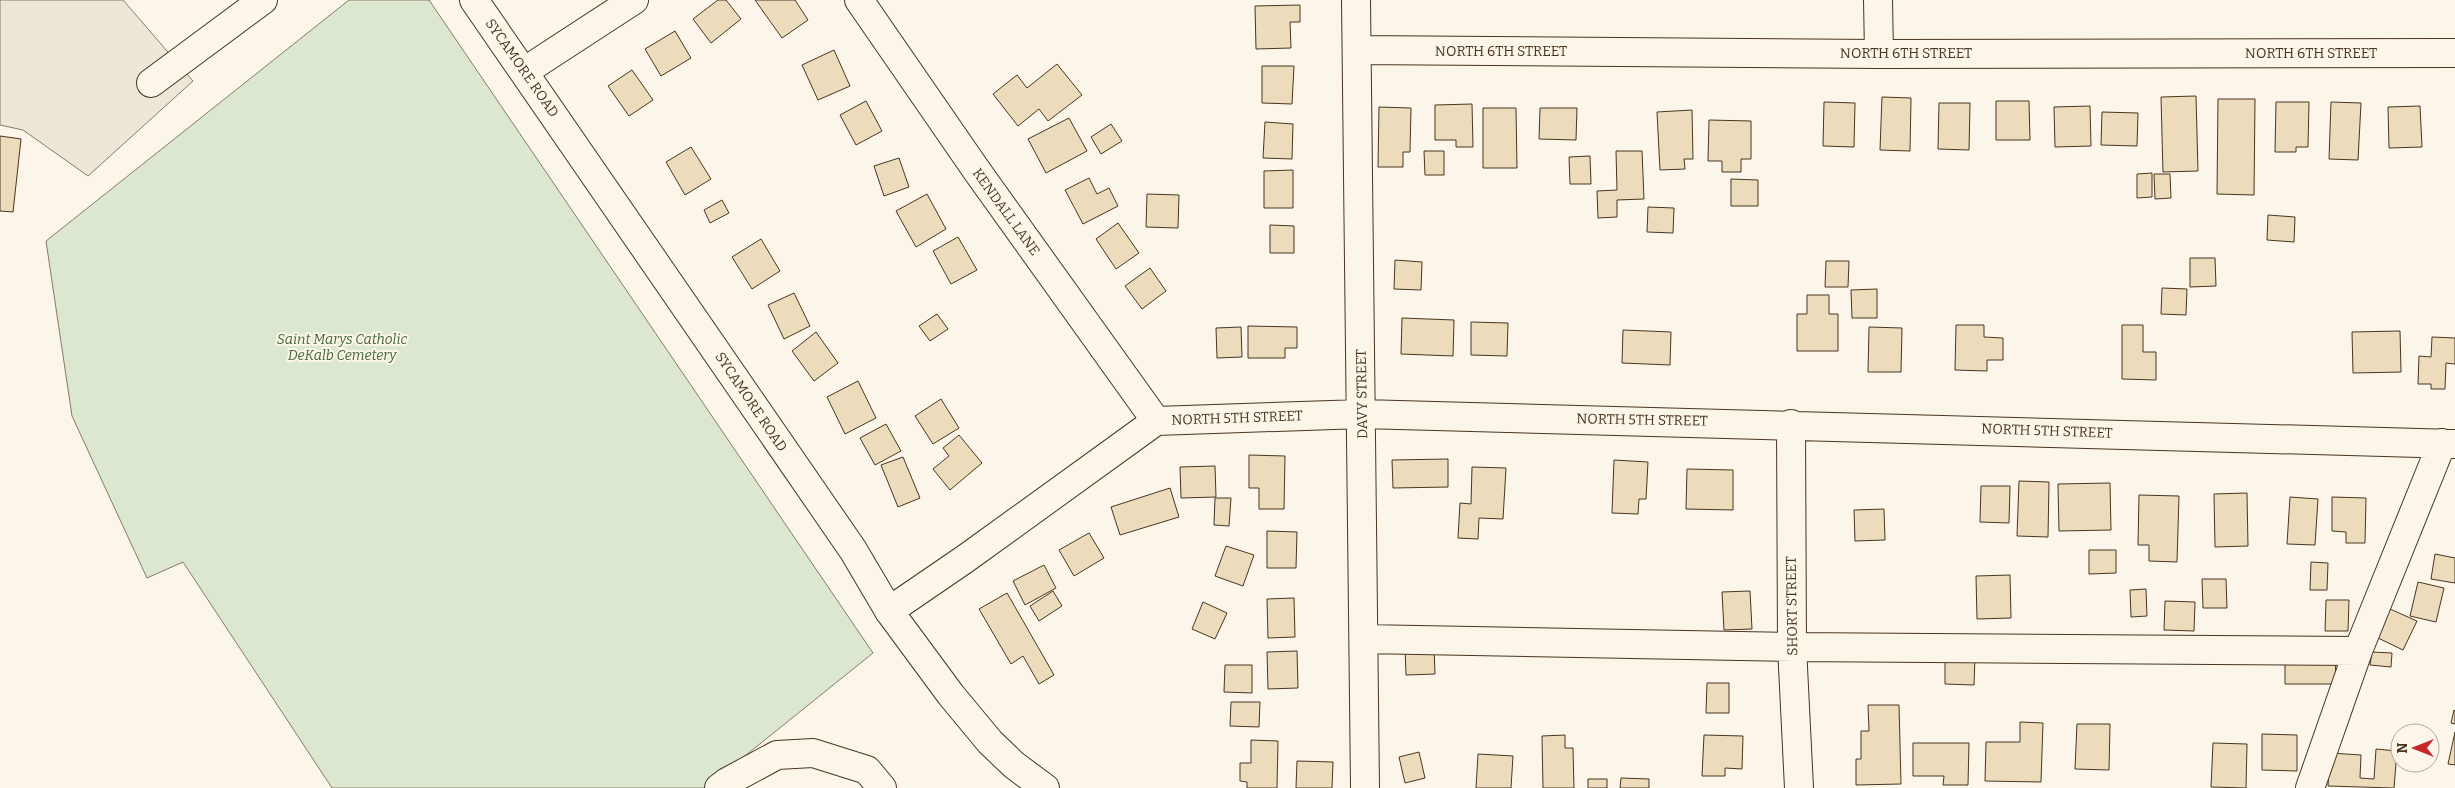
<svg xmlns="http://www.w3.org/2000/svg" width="2455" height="788" font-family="Bitter,serif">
<rect width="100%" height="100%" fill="#fbf6e9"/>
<path fill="#dce7d0" stroke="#887966" d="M 349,0 L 429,0 L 873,653 L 705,788 L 332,788 L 183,562 L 147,578 L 72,416 L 46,241 Z"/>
<path fill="#ede7d9" stroke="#887966" d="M 0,0 L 123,0 L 193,81 L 88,176 L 23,130 L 0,125 Z"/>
<path fill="#ecdcbc" stroke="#4a3520" d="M 718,0 L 726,0 L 741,19 L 711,43 L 693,19 Z
M 755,0 L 795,0 L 808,20 L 782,38 Z
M 1300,5 L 1300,22 L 1290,22 L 1291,48 L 1256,49 L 1255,6 Z
M 675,31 L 691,58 L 661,76 L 645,49 Z
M 834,50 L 850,86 L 818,100 L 802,65 Z
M 1057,64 L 1082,95 L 1048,121 L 1039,109 L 1018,126 L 993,94 L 1017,75 L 1027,88 Z
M 1262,66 L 1294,66 L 1292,104 L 1262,103 Z
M 632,70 L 653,100 L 629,116 L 608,86 Z
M 2196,96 L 2198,171 L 2163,172 L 2161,97 Z
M 1882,97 L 1911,98 L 1910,151 L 1880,150 Z
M 2218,99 L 2255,99 L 2254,195 L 2217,194 Z
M 866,101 L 882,131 L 856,145 L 840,115 Z
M 1996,101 L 2029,101 L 2030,140 L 1996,140 Z
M 1824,102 L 1855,103 L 1854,147 L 1823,146 Z
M 2276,102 L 2309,102 L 2308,147 L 2296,147 L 2296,152 L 2275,152 Z
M 2331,102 L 2361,103 L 2358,160 L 2329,159 Z
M 1939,103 L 1970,103 L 1969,150 L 1938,149 Z
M 1472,104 L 1473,147 L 1456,147 L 1456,140 L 1435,140 L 1435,105 Z
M 2090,106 L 2091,146 L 2055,147 L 2054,107 Z
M 2420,106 L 2422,147 L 2389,148 L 2388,107 Z
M 1379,107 L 1411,108 L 1410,152 L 1403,152 L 1403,167 L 1378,167 Z
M 1483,108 L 1516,108 L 1517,168 L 1483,168 Z
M 1540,108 L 1577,108 L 1576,140 L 1539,139 Z
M 1692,110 L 1693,159 L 1684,159 L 1685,169 L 1660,170 L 1657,112 Z
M 2102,112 L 2138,113 L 2137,146 L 2101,145 Z
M 1069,118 L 1087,151 L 1046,173 L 1028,139 Z
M 1709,120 L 1751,121 L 1751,159 L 1741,159 L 1741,172 L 1722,172 L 1722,161 L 1708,161 Z
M 1265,122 L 1293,124 L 1292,159 L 1263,158 Z
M 1111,124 L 1122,141 L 1101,154 L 1091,137 Z
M 0,136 L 21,139 L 13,212 L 0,211 Z
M 691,147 L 711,179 L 685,195 L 666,162 Z
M 1424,151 L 1444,151 L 1444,175 L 1425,175 Z
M 1616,151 L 1642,151 L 1644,199 L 1617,200 L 1617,217 L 1598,218 L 1597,191 L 1617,190 Z
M 1590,156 L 1591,184 L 1570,184 L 1569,157 Z
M 899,158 L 909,187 L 884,196 L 874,166 Z
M 1293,170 L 1293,208 L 1264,208 L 1264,171 Z
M 2152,173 L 2152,197 L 2137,198 L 2137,174 Z
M 2154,174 L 2170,174 L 2171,198 L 2155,199 Z
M 1089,178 L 1097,194 L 1109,188 L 1118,206 L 1083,224 L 1065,190 Z
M 1731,179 L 1758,180 L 1758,206 L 1731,206 Z
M 927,194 L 946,229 L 916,247 L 896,211 Z
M 1147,194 L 1179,195 L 1178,228 L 1146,227 Z
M 722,200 L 729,213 L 710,223 L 704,210 Z
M 1648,207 L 1674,208 L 1673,233 L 1647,232 Z
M 2268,215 L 2295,217 L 2294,242 L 2267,240 Z
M 1118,223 L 1139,253 L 1116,269 L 1096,239 Z
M 1270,225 L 1294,226 L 1294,253 L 1270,253 Z
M 958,237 L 977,270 L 951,284 L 933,251 Z
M 761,239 L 780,271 L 752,289 L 732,257 Z
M 2190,258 L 2215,258 L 2216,286 L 2190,287 Z
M 1395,260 L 1422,262 L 1421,290 L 1394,289 Z
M 1826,261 L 1849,261 L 1848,287 L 1825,287 Z
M 1150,268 L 1166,291 L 1142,309 L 1125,286 Z
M 2162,288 L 2187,289 L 2186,315 L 2161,314 Z
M 1877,289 L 1877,318 L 1852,318 L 1851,290 Z
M 794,293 L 810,326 L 784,339 L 768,305 Z
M 1807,295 L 1829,295 L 1829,314 L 1838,314 L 1838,351 L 1797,351 L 1797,314 L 1807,314 Z
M 937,314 L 948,329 L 930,341 L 919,326 Z
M 1402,318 L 1454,320 L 1453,356 L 1401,354 Z
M 1471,322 L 1508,323 L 1507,356 L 1471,355 Z
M 1956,325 L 1984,325 L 1984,337 L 2003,338 L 2003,360 L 1987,360 L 1987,371 L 1955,370 Z
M 2122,325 L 2143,325 L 2143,352 L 2156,352 L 2156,380 L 2122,379 Z
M 1248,326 L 1297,327 L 1297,348 L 1285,348 L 1285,358 L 1248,358 Z
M 1241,327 L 1242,357 L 1217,358 L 1216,328 Z
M 1869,327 L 1902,328 L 1901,372 L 1868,372 Z
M 1623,330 L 1671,332 L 1670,365 L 1622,363 Z
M 2400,331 L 2401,372 L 2353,373 L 2352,332 Z
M 816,332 L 838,363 L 814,381 L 792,351 Z
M 2432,337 L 2455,338 L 2455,364 L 2446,363 L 2445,389 L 2431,389 L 2431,384 L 2418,384 L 2419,356 L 2431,357 Z
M 858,381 L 876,418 L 845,434 L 827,397 Z
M 941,399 L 959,428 L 933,444 L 915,416 Z
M 886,424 L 901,451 L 875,465 L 860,438 Z
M 959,435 L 982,463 L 950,490 L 933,469 L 949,456 L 943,448 Z
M 1249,455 L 1285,456 L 1284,509 L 1259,509 L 1259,488 L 1249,488 Z
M 903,457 L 920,498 L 898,507 L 881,465 Z
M 1448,459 L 1448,487 L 1393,488 L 1392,460 Z
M 1614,460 L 1648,462 L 1646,499 L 1639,499 L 1638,514 L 1612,513 Z
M 1215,466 L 1216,497 L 1181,498 L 1180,467 Z
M 1472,467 L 1506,468 L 1503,519 L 1479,518 L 1478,539 L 1458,538 L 1460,503 L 1471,504 Z
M 1687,469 L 1733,470 L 1733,510 L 1686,509 Z
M 2019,481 L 2049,482 L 2048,537 L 2017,536 Z
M 2110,483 L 2111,530 L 2059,531 L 2058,484 Z
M 1981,486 L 2010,486 L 2009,523 L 1980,522 Z
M 1170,488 L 1179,517 L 1120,535 L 1111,507 Z
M 2247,493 L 2248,546 L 2215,547 L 2214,494 Z
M 2139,495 L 2179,496 L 2177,562 L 2149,561 L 2149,545 L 2138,545 Z
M 2290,497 L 2318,499 L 2315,545 L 2287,544 Z
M 2332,497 L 2366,498 L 2365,543 L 2346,543 L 2346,532 L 2332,531 Z
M 1215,498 L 1231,498 L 1229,526 L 1214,525 Z
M 1884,509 L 1885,540 L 1855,541 L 1854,510 Z
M 1267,531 L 1297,532 L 1296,568 L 1267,568 Z
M 1089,533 L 1104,558 L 1074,576 L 1059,550 Z
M 1226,546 L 1254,555 L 1243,586 L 1215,576 Z
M 2089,550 L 2116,550 L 2116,573 L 2089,574 Z
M 2435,554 L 2455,558 L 2455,583 L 2431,579 Z
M 2311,562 L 2328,563 L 2327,590 L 2310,590 Z
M 1044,565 L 1056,588 L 1025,605 L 1013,581 Z
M 2010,575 L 2011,618 L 1977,619 L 1976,576 Z
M 2202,579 L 2226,579 L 2227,608 L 2203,608 Z
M 2418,582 L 2444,588 L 2436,622 L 2410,616 Z
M 2146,589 L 2147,616 L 2131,617 L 2130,590 Z
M 1053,591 L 1062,606 L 1039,621 L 1030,606 Z
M 1750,591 L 1752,629 L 1724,630 L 1722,592 Z
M 1007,593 L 1054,675 L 1039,684 L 1023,656 L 1011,664 L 979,609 Z
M 1294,598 L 1295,637 L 1268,638 L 1267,599 Z
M 2326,600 L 2349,600 L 2348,631 L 2325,631 Z
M 2165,601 L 2195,602 L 2194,631 L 2164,630 Z
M 1203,602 L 1227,613 L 1215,639 L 1192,629 Z
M 2390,609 L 2417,621 L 2403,650 L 2376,637 Z
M 1434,646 L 1435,674 L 1406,675 L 1405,647 Z
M 1297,651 L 1298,688 L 1268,689 L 1267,652 Z
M 2372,652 L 2392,653 L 2391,667 L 2370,665 Z
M 2285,654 L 2336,655 L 2335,684 L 2285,684 Z
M 1945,655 L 1975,656 L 1974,685 L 1945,684 Z
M 1225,665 L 1252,665 L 1252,693 L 1224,692 Z
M 1707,683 L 1729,683 L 1729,713 L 1706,713 Z
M 1231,702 L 1260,702 L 1259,727 L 1230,726 Z
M 1868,705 L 1899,705 L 1901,784 L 1856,785 L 1856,759 L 1861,759 L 1861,731 L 1869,731 Z
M 2454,710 L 2455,711 L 2455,724 L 2451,723 Z
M 2020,722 L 2043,723 L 2041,782 L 1985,781 L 1986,742 L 2020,742 Z
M 2077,724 L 2110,724 L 2109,770 L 2075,769 Z
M 2455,732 L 2455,765 L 2448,764 Z
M 2262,734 L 2297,735 L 2297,771 L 2262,770 Z
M 1565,735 L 1565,748 L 1573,748 L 1574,788 L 1543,788 L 1542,736 Z
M 1704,735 L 1743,736 L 1742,769 L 1725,768 L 1725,776 L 1702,776 Z
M 1251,740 L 1278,741 L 1277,788 L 1247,788 L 1247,782 L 1240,781 L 1240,763 L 1251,763 Z
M 1913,743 L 1969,743 L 1968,785 L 1943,785 L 1944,776 L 1913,776 Z
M 2213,743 L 2247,744 L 2246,788 L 2211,787 Z
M 2376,749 L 2397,751 L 2394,788 L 2328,786 L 2330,753 L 2361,755 L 2360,778 L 2374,779 Z
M 1419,752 L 1425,778 L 1405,783 L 1399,757 Z
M 1478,754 L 1513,756 L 1511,788 L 1476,788 Z
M 1297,761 L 1333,762 L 1332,788 L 1296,788 Z
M 1621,778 L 1649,779 L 1649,788 L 1620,788 Z
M 1588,779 L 1607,779 L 1607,788 L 1588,788 Z"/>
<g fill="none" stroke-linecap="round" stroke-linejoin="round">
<defs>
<path id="minor" d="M 859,0 L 977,171 L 1156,421
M 1356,0 L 1365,788
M 1878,0 L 1879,54
M 1357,50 L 1879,54 L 2455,53
M 525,71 L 634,0
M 151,83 L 263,0
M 1791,424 L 1792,647 L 1799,788
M 889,611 L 965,559 L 1156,421 L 1362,414 L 2455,444
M 1364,639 L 1792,647 L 2358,651
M 719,788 L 727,782 L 777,755 L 813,753 L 867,770 L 882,788
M 2310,788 L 2358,651 L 2442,443"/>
<path id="major" d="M 474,0 L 853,550 L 889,611 L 951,695 L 990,742 L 1014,765 L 1045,788"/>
</defs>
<use href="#minor" stroke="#4a3520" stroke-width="30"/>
<use href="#major" stroke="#4a3520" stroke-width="30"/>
<use href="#minor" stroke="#fbf6e9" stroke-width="28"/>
<use href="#major" stroke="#fbf6e9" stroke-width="28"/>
</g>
<g text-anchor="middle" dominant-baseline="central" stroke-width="4" stroke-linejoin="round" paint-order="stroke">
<g font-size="14" fill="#4a3520" stroke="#fbf6e9">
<text x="1501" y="51">NORTH 6TH STREET</text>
<text x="1906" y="53">NORTH 6TH STREET</text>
<text x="2311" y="53">NORTH 6TH STREET</text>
<text transform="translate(522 68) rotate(55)">SYCAMORE ROAD</text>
<text transform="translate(1006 212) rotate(54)">KENDALL LANE</text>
<text transform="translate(1362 394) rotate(-91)">DAVY STREET</text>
<text transform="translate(751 402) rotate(56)">SYCAMORE ROAD</text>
<text transform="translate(1237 418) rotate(-2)">NORTH 5TH STREET</text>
<text transform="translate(1642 420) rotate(1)">NORTH 5TH STREET</text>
<text transform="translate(2047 431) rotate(2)">NORTH 5TH STREET</text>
<text transform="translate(1792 606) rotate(-91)">SHORT STREET</text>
</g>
<g font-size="14" font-style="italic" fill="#436837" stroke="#fbf6e9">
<text x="342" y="339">Saint Marys Catholic<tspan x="342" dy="16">DeKalb Cemetery</tspan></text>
</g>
</g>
<g transform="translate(2415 748) rotate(270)"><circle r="24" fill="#fbf6e9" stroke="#b4a999"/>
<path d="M0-4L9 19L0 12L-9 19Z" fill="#c62828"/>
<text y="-8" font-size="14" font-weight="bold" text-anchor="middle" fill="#4a3520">N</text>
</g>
</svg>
